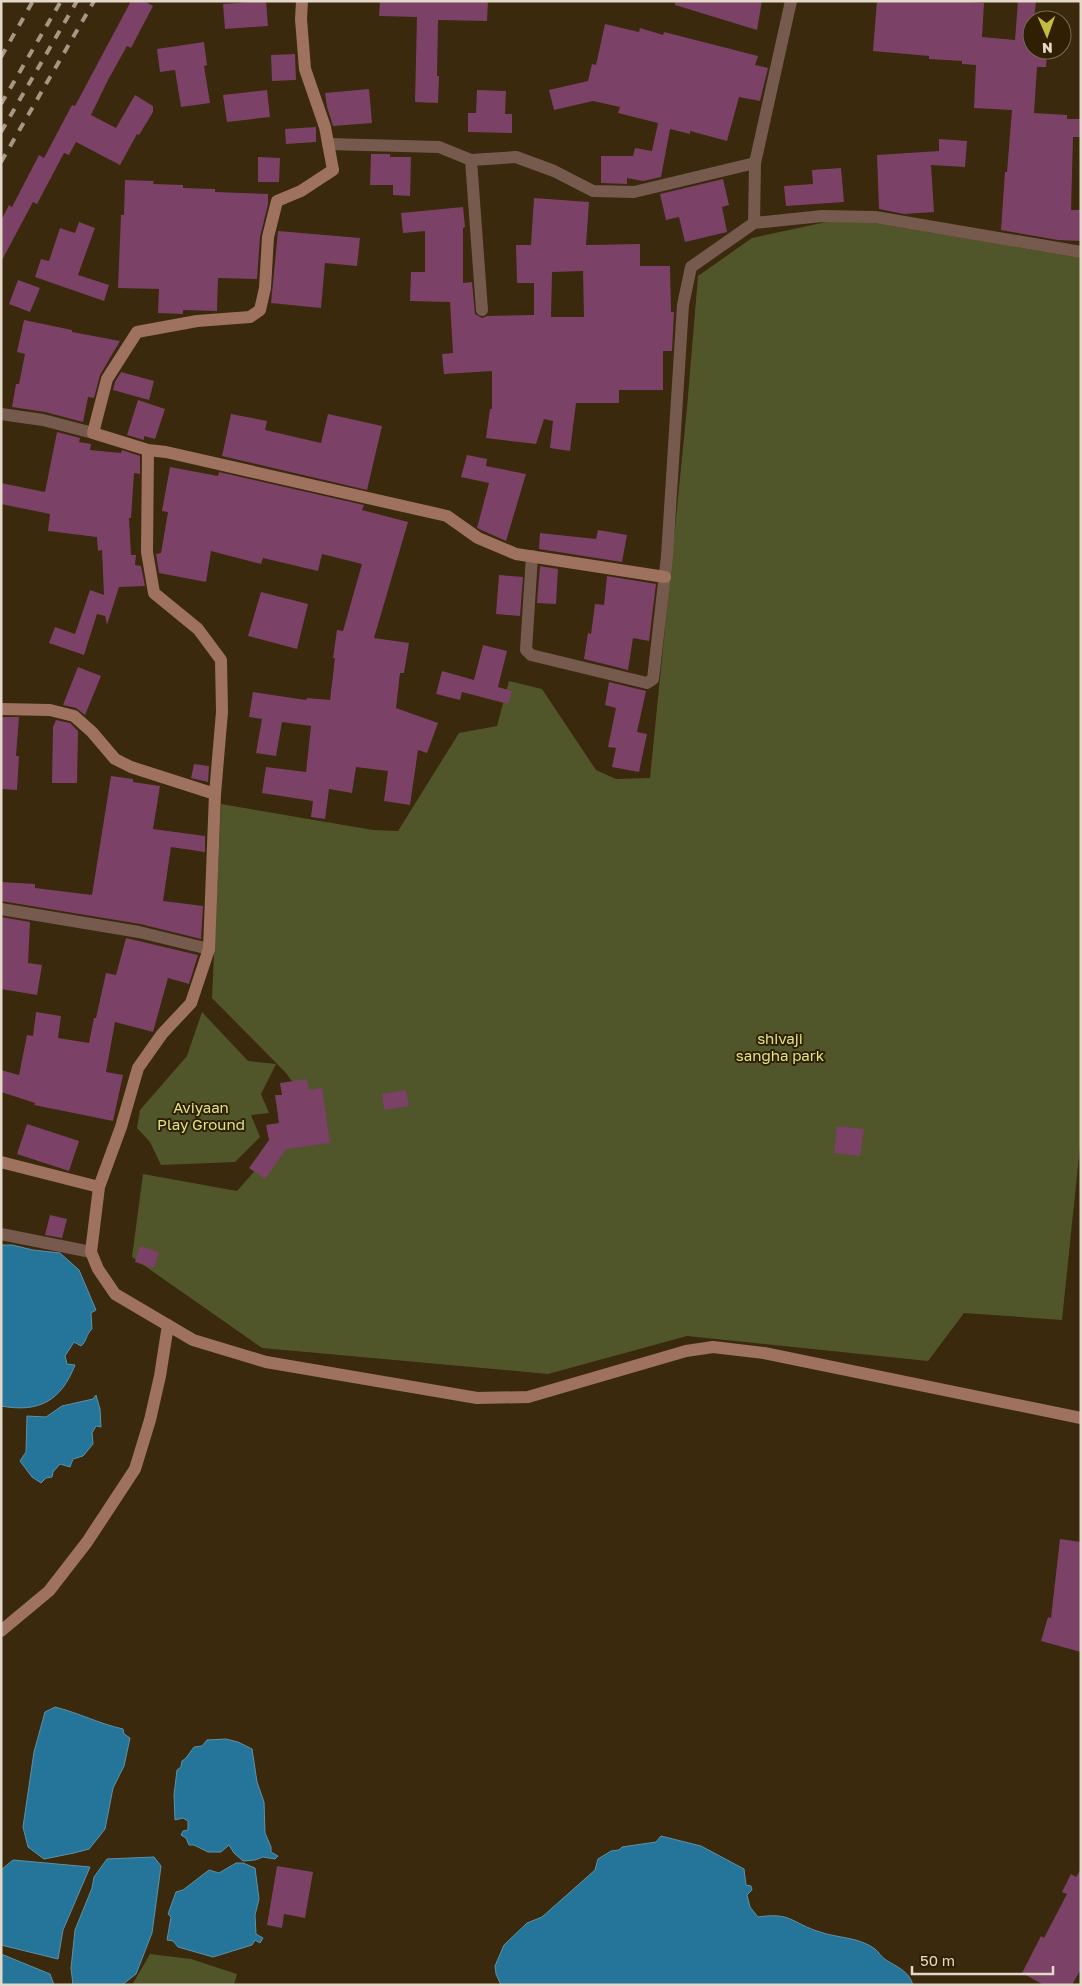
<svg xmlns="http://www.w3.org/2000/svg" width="1082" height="1986" font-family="'Golos Text',sans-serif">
<rect width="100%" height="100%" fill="#3a290c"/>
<path fill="#51552a" d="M 845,218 L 1081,258 L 1081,1137 L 1062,1320 L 964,1313 L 928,1361 L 687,1336 L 548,1374 L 262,1348 L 132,1257 L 143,1174 L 237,1191 L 284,1138 L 298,1090 L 286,1073 L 212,998 L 221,804 L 373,830 L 398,831 L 459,733 L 497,726 L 509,681 L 542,689 L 596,770 L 616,779 L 650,778 L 687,408 L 698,276 L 752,238 Z
M 202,1012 L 248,1061 L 276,1064 L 261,1094 L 269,1113 L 251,1115 L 260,1137 L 235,1162 L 161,1165 L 150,1142 L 137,1128 L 140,1110 L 187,1056 Z
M 150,1954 L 191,1959 L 237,1974 L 234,1985 L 132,1985 Z"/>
<path fill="#257499" stroke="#5e92a7" d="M 1,1245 L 12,1245 L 33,1250 L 60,1253 L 79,1270 L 96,1310 L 91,1313 L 92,1329 C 86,1334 87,1341 81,1346 L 74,1342 L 65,1356 L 67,1364 L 75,1365 C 61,1401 39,1413 1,1406 Z
M 96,1395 L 100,1409 L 101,1427 L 96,1426 L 92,1433 L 93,1444 L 83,1456 L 73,1459 L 70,1467 L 60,1464 L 53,1472 L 52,1477 L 46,1478 L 41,1483 L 32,1477 L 20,1461 L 26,1452 L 27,1416 L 46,1417 L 62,1406 L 93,1399 Z
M 55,1707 C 79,1713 100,1724 123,1729 L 124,1734 L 130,1738 L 124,1766 L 113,1788 L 105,1829 L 98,1838 L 89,1849 L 74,1853 L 44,1859 L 28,1847 L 23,1827 L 34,1752 L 45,1712 Z
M 226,1739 L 238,1742 L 252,1749 L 257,1782 L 264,1802 L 265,1833 L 271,1847 L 271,1852 L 278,1856 L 275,1859 L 263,1857 L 255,1860 L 243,1861 L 234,1853 L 229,1845 L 221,1852 L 208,1852 L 194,1845 L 189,1845 L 186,1838 L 181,1835 L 183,1831 L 188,1830 L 188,1821 L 183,1818 L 175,1820 L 174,1795 L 177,1770 L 181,1767 L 182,1761 L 186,1758 L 194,1747 L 202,1746 L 207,1740 Z
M 661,1836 L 701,1846 L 744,1869 L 746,1885 L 751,1886 L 752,1890 L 747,1895 L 750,1907 L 758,1917 C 792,1912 791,1923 820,1932 C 837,1938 859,1937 875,1949 C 879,1952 881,1957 886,1960 C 897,1967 909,1971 913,1985 L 501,1985 L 496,1974 L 495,1966 L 504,1945 L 527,1923 L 542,1917 L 595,1870 L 598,1859 L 611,1851 L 619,1850 L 622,1847 L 656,1842 Z
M 154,1857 L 161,1866 L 152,1933 L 136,1974 L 122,1985 L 73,1985 L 71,1968 L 75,1930 L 92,1888 L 94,1877 L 107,1859 Z
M 13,1860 L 90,1867 L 63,1930 L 58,1959 L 1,1945 L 1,1870 Z
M 236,1863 L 243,1863 L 255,1868 L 259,1899 L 255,1915 L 256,1934 L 263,1938 L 260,1943 L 255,1940 L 252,1945 L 213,1957 L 178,1947 L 173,1941 L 167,1940 L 171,1917 L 168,1914 L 176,1892 L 183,1890 L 209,1870 L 219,1873 Z
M 1,1954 L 50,1974 L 54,1985 L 1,1985 Z"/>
<path fill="#7b4166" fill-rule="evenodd" d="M 131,1 L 144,1 L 153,6 L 131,48 L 127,46 L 108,80 L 91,115 L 116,128 L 135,95 L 153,106 L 153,112 L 139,135 L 137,134 L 120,165 L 76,142 L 69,155 L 64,153 L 37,204 L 33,202 L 1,262 L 1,221 L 9,205 L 12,207 L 39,155 L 44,158 L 72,105 L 75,106 Z
M 266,1 L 268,26 L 225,29 L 223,4 Z
M 380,1 L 488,1 L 487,21 L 438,20 L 437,76 L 439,76 L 438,103 L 415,102 L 417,17 L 379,16 Z
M 675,1 L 762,1 L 757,30 L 675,5 Z
M 877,1 L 957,1 L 984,3 L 982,37 L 1015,40 L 1018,1 L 1036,1 L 1034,20 L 1032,20 L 1032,50 L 1047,50 L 1046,67 L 1037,67 L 1034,113 L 1067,115 L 1067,119 L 1081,119 L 1081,137 L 1073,137 L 1071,210 L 1081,210 L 1081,241 L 1058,240 L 1001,230 L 1005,172 L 1007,172 L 1012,110 L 974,108 L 976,65 L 962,64 L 962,61 L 929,59 L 929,56 L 873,51 Z
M 605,24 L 639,32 L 640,28 L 663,35 L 664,32 L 758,56 L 755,65 L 768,68 L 760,101 L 739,97 L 727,141 L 690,131 L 690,134 L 670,129 L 661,177 L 643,181 L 627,178 L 627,184 L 601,183 L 601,156 L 633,156 L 635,148 L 652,151 L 658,123 L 618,113 L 620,107 L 593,101 L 554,110 L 549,90 L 588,81 L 592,64 L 596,65 Z
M 204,42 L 207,65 L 204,66 L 210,103 L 181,107 L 175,70 L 160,72 L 157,49 Z
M 295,54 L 296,80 L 272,81 L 271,55 Z
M 369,89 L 372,123 L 333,126 L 327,107 L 325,93 Z
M 267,90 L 270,117 L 227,122 L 223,95 Z
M 477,90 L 506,91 L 505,114 L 512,114 L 512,133 L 468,132 L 468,113 L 476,113 Z
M 316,127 L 316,142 L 286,144 L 285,129 Z
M 939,139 L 967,141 L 965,167 L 931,165 L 934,212 L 904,214 L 879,209 L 877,155 L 939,151 Z
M 371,154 L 390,154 L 390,157 L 411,157 L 410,196 L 393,195 L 393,185 L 370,185 Z
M 258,157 L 280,158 L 279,182 L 258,182 Z
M 841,168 L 844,202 L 786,206 L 784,186 L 813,184 L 812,170 Z
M 723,179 L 729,205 L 722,207 L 727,232 L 685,242 L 679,217 L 666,220 L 660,194 Z
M 125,180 L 154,181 L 153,184 L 183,185 L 183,188 L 215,189 L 215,192 L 268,194 L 268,204 L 260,237 L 257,279 L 218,278 L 217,311 L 183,310 L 183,314 L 158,313 L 159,289 L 118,288 L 121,215 L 124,215 Z
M 534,198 L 589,202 L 586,245 L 640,244 L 640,266 L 670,266 L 671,312 L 674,312 L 672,351 L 663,351 L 663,390 L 619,390 L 619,403 L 576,403 L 570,451 L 550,448 L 553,421 L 544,419 L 536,444 L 486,438 L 490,409 L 492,409 L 492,371 L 444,374 L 442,354 L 453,353 L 450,302 L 410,301 L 411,272 L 425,272 L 425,231 L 403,233 L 401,213 L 463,207 L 465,227 L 463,228 L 463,283 L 472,282 L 475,314 L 482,318 L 487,316 L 534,315 L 534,283 L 517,283 L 516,245 L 531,245 ZM 583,271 L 584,317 L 551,317 L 552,272 Z
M 79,222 L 95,228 L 78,275 L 109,285 L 104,301 L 35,277 L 41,259 L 49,261 L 60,228 L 75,233 Z
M 278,231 L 360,238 L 357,266 L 325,263 L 321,308 L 271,303 Z
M 18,280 L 40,288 L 30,312 L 9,304 Z
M 24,320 L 72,330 L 72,332 L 120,341 L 100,375 L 94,398 L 88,397 L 83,422 L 45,412 L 12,407 L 16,384 L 19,384 L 25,354 L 17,352 Z
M 121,372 L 154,381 L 149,400 L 113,390 L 115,382 Z
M 138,400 L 165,409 L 155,439 L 144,436 L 144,440 L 127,435 Z
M 231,414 L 267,421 L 265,430 L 321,443 L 328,414 L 382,426 L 367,490 L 222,456 Z
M 57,432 L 80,438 L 79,442 L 91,444 L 90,450 L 121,453 L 122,450 L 140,456 L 140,474 L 134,473 L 131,518 L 129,518 L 131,555 L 136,555 L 135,565 L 141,566 L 145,586 L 119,587 L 107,625 L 105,616 L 97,614 L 84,655 L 49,643 L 55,627 L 75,634 L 90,590 L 104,595 L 102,550 L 98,551 L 97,537 L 48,531 L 50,514 L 1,504 L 1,483 L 45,492 Z
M 467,455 L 487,459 L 486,466 L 526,474 L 506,541 L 477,528 L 489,483 L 461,477 Z
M 170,467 L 218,476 L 219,472 L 364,505 L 362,510 L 408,522 L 374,638 L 409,643 L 404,673 L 400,673 L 396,708 L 438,723 L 427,753 L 418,750 L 410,805 L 384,801 L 388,771 L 356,767 L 352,793 L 329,789 L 325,819 L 311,817 L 313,801 L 262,793 L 266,767 L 306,772 L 311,726 L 282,722 L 276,756 L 256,753 L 262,719 L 249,717 L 253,692 L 306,700 L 307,698 L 330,700 L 335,658 L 333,658 L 337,630 L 343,631 L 362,564 L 322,554 L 318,571 L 263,558 L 261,564 L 211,551 L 206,582 L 159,573 L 156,554 L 161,553 L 168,512 L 162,511 Z
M 598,530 L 627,535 L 622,562 L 539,549 L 540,533 L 596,539 Z
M 540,566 L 558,569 L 556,604 L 537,603 Z
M 499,575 L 523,577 L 520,616 L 496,614 Z
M 607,576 L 656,584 L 649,641 L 633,638 L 628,670 L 584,659 L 588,633 L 591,634 L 595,604 L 604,605 Z
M 261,592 L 308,604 L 297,649 L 248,636 Z
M 483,645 L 507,651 L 498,687 L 512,691 L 508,704 L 462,692 L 460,700 L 436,694 L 442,671 L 474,680 Z
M 78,667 L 101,676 L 85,715 L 76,708 L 63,705 Z
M 609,682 L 646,691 L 637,732 L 647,734 L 639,772 L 612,767 L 616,748 L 608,747 L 616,708 L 605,705 Z
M 1,717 L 19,717 L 16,756 L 19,756 L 17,790 L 1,789 Z
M 56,720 L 70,723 L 78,731 L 77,783 L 52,783 L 53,727 Z
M 194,764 L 209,766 L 208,782 L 191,778 Z
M 111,776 L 133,779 L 133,782 L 160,786 L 153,829 L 205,836 L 205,852 L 171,847 L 163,901 L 203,906 L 201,939 L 140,924 L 1,901 L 1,882 L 35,884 L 35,888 L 92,895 Z
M 1,917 L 30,922 L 28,963 L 42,965 L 37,995 L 1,989 Z
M 126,938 L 198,955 L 189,984 L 168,978 L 153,1032 L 115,1022 L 106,1072 L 123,1075 L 113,1121 L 34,1105 L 35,1103 L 1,1092 L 1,1070 L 19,1075 L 27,1035 L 33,1036 L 36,1012 L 61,1016 L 58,1038 L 89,1043 L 94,1018 L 96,1018 L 106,973 L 116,975 Z
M 307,1079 L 309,1090 L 322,1088 L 330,1143 L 286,1149 L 265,1179 L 249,1168 L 269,1140 L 266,1125 L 279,1123 L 275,1095 L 282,1095 L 280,1083 Z
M 406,1090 L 409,1106 L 384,1110 L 382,1094 Z
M 27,1124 L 79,1141 L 69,1171 L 17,1154 Z
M 837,1126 L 864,1129 L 860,1156 L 834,1153 Z
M 50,1215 L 67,1219 L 62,1238 L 45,1235 Z
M 140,1246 L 159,1252 L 154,1268 L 135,1262 Z
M 1060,1539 L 1081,1542 L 1081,1652 L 1041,1641 L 1048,1617 L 1051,1618 Z
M 277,1866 L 313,1872 L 305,1918 L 284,1914 L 282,1928 L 267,1925 Z
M 1081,1869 L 1081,1969 L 1072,1985 L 1044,1985 L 1022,1973 L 1041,1936 L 1044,1938 L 1067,1894 L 1062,1892 L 1071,1874 L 1076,1877 Z"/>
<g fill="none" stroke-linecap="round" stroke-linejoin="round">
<path stroke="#765a4e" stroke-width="12" d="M 328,144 L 439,147 L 471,160 L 516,157 L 554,171 L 593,191 L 634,192 L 755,163
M 471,160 L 482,310
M 754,223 L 755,163 L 791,1
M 1,414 L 43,420 L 93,433
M 532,556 L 526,650 L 531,655 L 647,683 L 653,679 L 667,556 L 683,305 L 691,267 L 754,223 L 822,216 L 875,217 L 1081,252
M 1,909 L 139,932 L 209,949
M 1,1234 L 91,1252"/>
<path stroke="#9f7260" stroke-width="12" d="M 302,1 L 301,19 L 305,69 L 325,127 L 333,170 L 301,191 L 277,201 L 268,237 L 265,288 L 260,310 L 250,317 L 197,321 L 137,332 L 107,379 L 93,433 L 148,450 L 166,452 L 447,516 L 478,538 L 516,554 L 665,577
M 1,709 L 50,710 L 74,716 L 92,732 L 115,759 L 131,767 L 215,794
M 1,1162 L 99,1187 L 91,1252 L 98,1269 L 115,1294 L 193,1340 L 266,1362 L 477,1398 L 528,1397 L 686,1351 L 713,1347 L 764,1353 L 1081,1418
M 99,1187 L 121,1127 L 138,1068 L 162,1034 L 191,1003 L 209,949 L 215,794 L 222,712 L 221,660 L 198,629 L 154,593 L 147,552 L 148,450
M 1,1631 L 49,1591 L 87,1542 L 135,1469 L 150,1420 L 160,1376 L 168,1325"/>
<path stroke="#a59783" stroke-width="4" stroke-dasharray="9 9" stroke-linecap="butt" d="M 1,57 L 33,1
M 1,104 L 61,1
M 1,132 L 77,1
M 1,162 L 94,1"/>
</g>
<g text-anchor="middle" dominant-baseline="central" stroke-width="4" stroke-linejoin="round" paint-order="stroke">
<g font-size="15" fill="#dde783" stroke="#301f03">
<text x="780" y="1038">shivaji<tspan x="780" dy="17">sangha park</tspan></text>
<text x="201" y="1107">Aviyaan<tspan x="201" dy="17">Play Ground</tspan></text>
</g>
</g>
<rect width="1082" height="1986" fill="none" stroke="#e4d9c9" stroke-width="5"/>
<g transform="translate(1047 35) rotate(178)"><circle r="24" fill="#301f03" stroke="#786952"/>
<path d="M0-4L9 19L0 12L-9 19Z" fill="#c2bd3f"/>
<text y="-8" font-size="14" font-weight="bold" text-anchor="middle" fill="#e4d9c9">N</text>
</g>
<path d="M912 1966v8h141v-8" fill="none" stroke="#e4d9c9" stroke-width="2.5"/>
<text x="920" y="1966" font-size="15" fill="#e4d9c9" stroke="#301f03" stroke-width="4" paint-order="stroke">50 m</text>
</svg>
